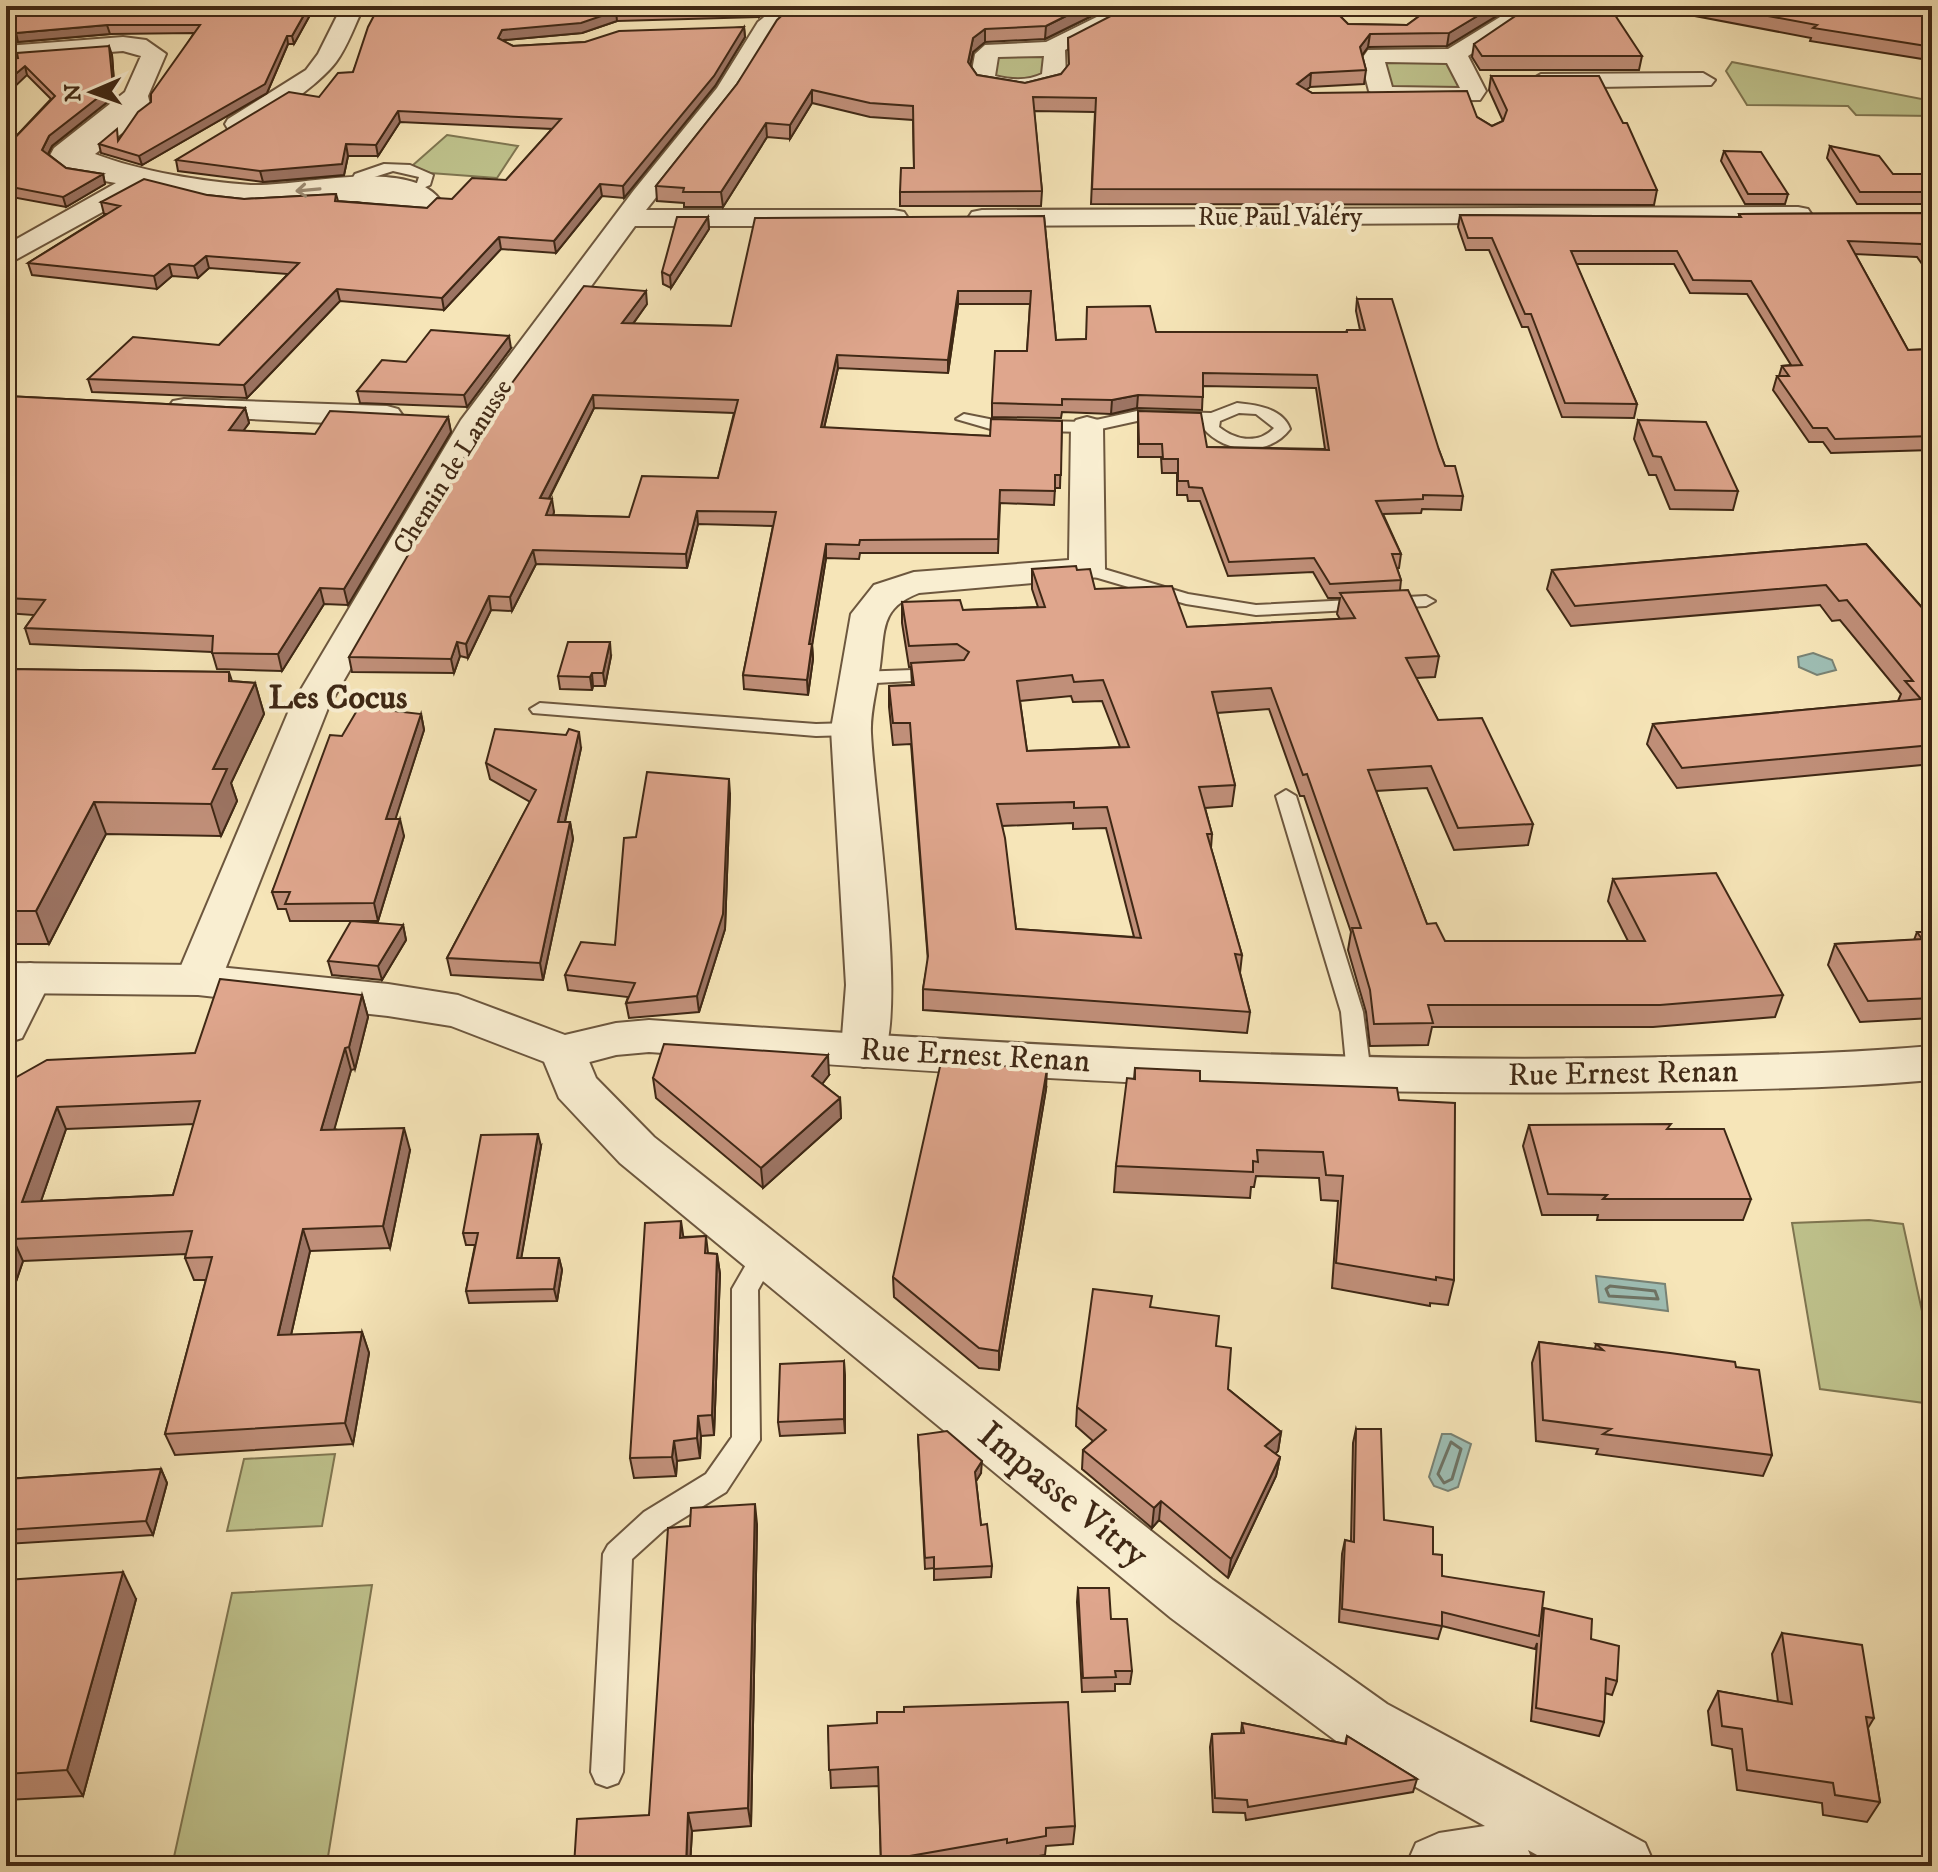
<svg xmlns="http://www.w3.org/2000/svg" width="1938" height="1872" font-family="'IM FELL DW Pica',serif">
<rect width="100%" height="100%" fill="#f6e5b8"/>
<filter id="stains"><feTurbulence type="fractalNoise" baseFrequency=".0025" numOctaves="4"/><feColorMatrix values="0 0 0 0 .2 0 0 0 0 .09 0 0 0 0 .02 0 0 0 .5 -.17"/></filter>
<radialGradient id="worn" r=".72"><stop offset=".6" stop-color="#630" stop-opacity="0"/><stop offset="1" stop-color="#630" stop-opacity=".3"/></radialGradient>
<path fill="#bfc38d" stroke="#7f7651" stroke-width="2" d="M 1032,52 L 1047,57 L 1044,77 L 1039,80 L 992,79 L 993,57 Z
M 1446,59 L 1467,89 L 1390,91 L 1380,61 Z
M 1732,62 L 1932,101 L 1932,116 L 1856,115 L 1848,106 L 1747,105 L 1726,71 Z
M 447,135 L 518,146 L 497,178 L 430,173 L 412,166 Z
M 1869,1220 L 1903,1224 L 1932,1357 L 1932,1404 L 1820,1389 L 1792,1223 Z
M 335,1454 L 322,1526 L 227,1531 L 244,1459 Z
M 372,1585 L 327,1863 L 172,1866 L 232,1593 Z"/>
<path fill="#9ebeb4" stroke="#788274" stroke-width="2" d="M 1813,653 L 1832,660 L 1836,670 L 1817,675 L 1799,667 L 1798,657 Z
M 1596,1276 L 1665,1284 L 1668,1311 L 1599,1302 Z
M 1442,1434 L 1451,1434 L 1471,1444 L 1458,1487 L 1448,1491 L 1434,1486 L 1429,1477 Z"/>
<g fill="none" stroke-linecap="round" stroke-linejoin="round">
<path stroke="#6e7364" stroke-width="3" d="M 1610,1286 L 1655,1291 L 1658,1299 L 1609,1296 L 1606,1289 Z
M 1451,1442 L 1461,1449 L 1452,1479 L 1444,1483 L 1438,1474 Z"/>
<defs>
<path id="service" d="M 384,164 L 410,165 L 433,175 L 430,185 L 400,198 L 390,198 L 390,192 L 417,183 L 419,177 L 393,171 L 365,180 L 360,189 L 348,186 L 355,174 Z
M 1237,403 C 1256,405 1283,408 1290,429 C 1269,457 1225,454 1203,428 L 1204,423 L 1137,421 L 1087,432 L 994,430 L 956,419 L 964,414 L 994,420 L 1087,422 L 1137,411 L 1211,413 ZM 1239,413 L 1256,414 L 1274,428 C 1258,445 1235,440 1219,427 L 1220,421 Z
M 1087,564 L 1188,594 L 1256,605 L 1426,596 L 1435,601 L 1426,606 L 1256,615 L 1186,604 L 1081,573 L 1078,569 Z
M 940,669 L 949,675 L 947,679 L 858,684 L 849,678 L 858,672 Z
M 540,703 L 816,724 L 851,723 L 861,729 L 851,735 L 816,736 L 533,713 L 530,709 Z
M 1286,790 L 1296,796 L 1363,1012 L 1371,1074 L 1367,1080 L 1351,1080 L 1347,1074 L 1341,1012 L 1276,796 Z
M 764,1246 L 773,1249 L 777,1256 L 758,1290 L 760,1440 L 726,1492 L 664,1530 L 632,1559 L 623,1772 L 618,1783 L 607,1787 L 596,1783 L 591,1772 L 603,1554 L 608,1545 L 644,1512 L 706,1474 L 732,1437 L 732,1289 L 755,1249 Z"/>
<path id="minor" d="M 342,6 L 364,6 C 355,24 348,46 336,62 C 321,83 253,135 228,129 L 225,124 L 228,119 L 306,70 L 318,54 Z
M 778,6 L 803,6 L 775,31 L 736,96 L 646,210 L 894,210 L 904,212 L 908,218 L 904,224 L 894,226 L 635,226 L 492,422 L 328,708 L 221,980 L 214,991 L 198,995 L 182,991 L 175,980 L 290,708 L 461,420 L 634,190 L 717,88 L 758,22 Z
M 1119,6 L 1147,6 L 1065,50 L 1066,78 C 1048,102 1003,93 979,87 L 971,76 L 975,54 L 985,45 L 1046,42 ZM 1044,56 L 1042,74 C 1028,81 1010,80 995,76 L 998,57 Z
M 1518,6 L 1544,6 L 1468,56 L 1486,91 L 1480,100 L 1387,101 L 1369,91 L 1361,60 L 1368,50 L 1448,49 ZM 1385,62 L 1447,63 L 1460,88 L 1392,87 Z
M 123,37 L 146,40 L 166,54 L 148,96 L 151,108 L 148,113 L 95,154 C 139,171 204,182 251,185 C 299,187 410,156 441,201 L 437,207 L 415,211 L 357,201 L 247,208 L 211,204 L 148,187 L 6,265 L 6,245 L 116,183 L 70,175 L 48,159 L 54,148 L 125,92 L 141,56 L 123,51 L 6,60 L 6,46 Z
M 1703,73 L 1715,80 L 1711,85 L 1541,88 L 1529,81 L 1541,74 Z
M 1798,207 L 1808,209 L 1812,215 L 1808,221 L 982,226 L 972,224 L 968,218 L 972,212 L 982,210 Z
M 184,399 L 387,406 L 398,409 L 403,416 L 398,423 L 387,426 L 173,415 L 168,408 L 173,401 Z
M 1087,417 L 1098,420 L 1103,427 L 1105,569 L 1100,577 L 919,593 C 880,608 885,629 880,666 C 877,688 870,712 871,733 C 874,799 908,1015 881,1062 L 864,1067 L 847,1062 L 841,1050 L 846,985 L 831,729 L 851,614 L 874,585 L 914,572 L 1069,560 L 1071,427 L 1076,420 Z
M 30,963 L 46,967 L 52,978 L 22,1038 L 6,1043 L 6,981 L 14,967 Z
M 563,1035 L 580,1040 L 596,1078 L 654,1137 L 1213,1580 L 1387,1704 L 1645,1843 L 1655,1866 L 1557,1866 L 1528,1850 L 1535,1866 L 1406,1866 L 1416,1843 L 1439,1833 L 1485,1826 L 1343,1746 L 1171,1618 L 620,1163 L 559,1098 L 540,1052 L 546,1040 Z"/>
<path id="tertiary" d="M 6,963 L 198,965 L 388,984 L 458,995 L 565,1035 L 616,1023 L 649,1020 C 988,1043 1328,1065 1668,1057 C 1756,1055 1844,1054 1932,1046 L 1932,1080 C 1844,1088 1756,1089 1668,1091 C 1328,1099 988,1076 649,1052 L 616,1055 L 563,1069 L 451,1026 L 388,1016 L 198,995 L 6,993 Z"/>
</defs>
<use href="#service" stroke="#6d573e" stroke-width="4"/>
<use href="#minor" stroke="#6d573e" stroke-width="4"/>
<use href="#tertiary" stroke="#6d573e" stroke-width="4"/>
<use href="#service" fill="#f9eed1" fill-rule="evenodd"/>
<use href="#minor" fill="#f9eed1" fill-rule="evenodd"/>
<use href="#tertiary" fill="#f9eed1" fill-rule="evenodd"/>
</g>
<path fill="#c08f79" stroke="#3f2815" stroke-width="2" fill-rule="evenodd" d="M 315,6 L 294,44 L 288,44 L 267,93 L 142,165 L 101,153 L 99,144 L 119,139 L 151,102 L 194,33 L 110,34 L 18,42 L 16,33 Z
M 379,6 L 774,6 L 759,17 L 617,21 L 582,33 L 504,40 L 503,41 L 513,46 L 585,42 L 744,27 L 745,37 L 715,86 L 624,198 L 602,196 L 556,253 L 501,249 L 444,310 L 340,301 L 247,398 L 92,392 L 88,379 L 219,345 L 288,274 L 209,268 L 198,278 L 172,276 L 157,289 L 32,275 L 28,263 L 106,214 L 104,214 L 101,202 L 207,195 L 244,199 L 336,194 L 338,201 L 427,208 L 506,180 L 552,129 L 400,122 L 378,156 L 348,156 L 344,175 L 263,182 L 178,171 L 176,160 L 319,97 L 353,72 Z
M 792,6 L 1112,6 L 1045,39 L 985,42 L 973,52 L 970,65 L 977,75 L 1025,83 L 1061,74 L 1069,65 L 1068,38 L 1332,8 L 1348,24 L 1407,25 L 1433,6 L 1513,6 L 1447,46 L 1368,47 L 1362,55 L 1366,70 L 1364,84 L 1310,87 L 1306,90 L 1312,93 L 1477,117 L 1492,126 L 1503,121 L 1489,90 L 1491,76 L 1657,190 L 1654,205 L 1091,204 L 1095,112 L 1034,111 L 1042,191 L 1041,206 L 900,206 L 900,192 L 914,168 L 913,120 L 870,117 L 812,103 L 790,139 L 767,137 L 723,207 L 684,207 L 684,203 L 657,201 L 656,186 L 737,84 Z
M 1642,6 L 1891,6 L 1932,13 L 1932,71 L 1922,59 L 1810,41 L 1811,38 Z
M 1474,44 L 1642,56 L 1639,70 L 1480,70 L 1472,57 Z
M 112,55 L 115,96 L 52,146 L 48,154 L 66,168 L 103,174 L 105,184 L 66,207 L 6,196 L 6,147 L 51,99 L 27,75 L 6,59 Z
M 1830,146 L 1893,174 L 1932,174 L 1932,204 L 1857,204 L 1827,158 Z
M 1724,151 L 1788,194 L 1785,204 L 1745,204 L 1721,161 Z
M 1932,213 L 1932,278 L 1917,257 L 1855,254 L 1908,350 L 1932,349 L 1932,450 L 1831,453 L 1823,442 L 1809,442 L 1773,390 L 1777,376 L 1779,376 L 1782,366 L 1791,365 L 1747,294 L 1690,293 L 1674,264 L 1576,264 L 1637,404 L 1634,418 L 1562,417 L 1528,327 L 1522,327 L 1489,250 L 1466,250 L 1458,227 L 1460,215 L 1739,217 L 1739,214 Z
M 1044,216 L 1056,340 L 1086,339 L 1156,332 L 1346,332 L 1347,330 L 1360,330 L 1356,311 L 1357,299 L 1439,450 L 1445,466 L 1463,496 L 1461,510 L 1422,509 L 1421,513 L 1383,514 L 1401,554 L 1399,568 L 1397,568 L 1401,580 L 1400,590 L 1439,656 L 1435,677 L 1416,678 L 1438,720 L 1533,824 L 1528,845 L 1454,850 L 1427,788 L 1376,791 L 1427,924 L 1445,941 L 1628,941 L 1608,901 L 1613,879 L 1783,995 L 1775,1017 L 1653,1027 L 1432,1027 L 1428,1045 L 1370,1046 L 1366,1012 L 1348,950 L 1351,932 L 1304,796 L 1300,796 L 1269,709 L 1217,713 L 1235,785 L 1232,806 L 1205,808 L 1212,834 L 1211,848 L 1242,955 L 1240,973 L 1250,1012 L 1247,1033 L 923,1010 L 923,989 L 928,961 L 911,744 L 893,745 L 889,707 L 889,686 L 912,685 L 911,667 L 909,667 L 902,623 L 902,602 L 963,610 L 1038,607 L 1032,589 L 1032,569 L 1077,570 L 1095,589 L 1187,627 L 1340,619 L 1337,614 L 1340,598 L 1328,598 L 1313,572 L 1228,576 L 1200,501 L 1188,501 L 1187,495 L 1177,495 L 1177,473 L 1162,473 L 1161,457 L 1138,457 L 1138,411 L 1207,447 L 1325,449 L 1316,388 L 1203,386 L 1202,410 L 1137,408 L 1111,414 L 1062,412 L 1061,418 L 992,417 L 992,403 L 1027,351 L 1030,304 L 958,304 L 948,373 L 838,368 L 824,428 L 990,436 L 1062,421 L 1060,488 L 1055,488 L 1054,505 L 1000,503 L 998,553 L 860,553 L 859,559 L 826,558 L 812,644 L 813,659 L 808,695 L 744,689 L 743,675 L 773,526 L 698,524 L 687,568 L 536,564 L 512,611 L 491,610 L 468,658 L 460,656 L 454,673 L 352,672 L 349,657 L 647,304 L 633,324 L 731,326 ZM 594,408 L 734,413 L 718,478 L 629,517 L 553,515 L 554,512 L 549,499 ZM 1071,696 L 1073,702 L 1102,701 L 1120,747 L 1027,751 L 1020,701 ZM 1073,823 L 1073,829 L 1106,828 L 1134,937 L 1016,929 L 1002,826 Z
M 708,217 L 709,229 L 671,288 L 663,284 L 662,272 Z
M 511,348 L 467,407 L 360,403 L 357,391 L 406,362 Z
M 6,396 L 245,408 L 249,423 L 243,431 L 315,434 L 448,417 L 451,432 L 348,605 L 324,604 L 282,671 L 217,669 L 212,652 L 30,644 L 25,628 L 34,615 L 6,613 Z
M 1638,420 L 1738,491 L 1733,510 L 1670,509 L 1656,475 L 1649,475 L 1634,439 Z
M 1932,534 L 1932,565 L 1922,553 L 1929,535 Z
M 1866,544 L 1932,619 L 1932,764 L 1677,788 L 1647,744 L 1653,724 L 1898,701 L 1901,694 L 1840,620 L 1832,621 L 1820,605 L 1571,626 L 1547,589 L 1552,570 Z
M 611,656 L 605,686 L 593,686 L 592,690 L 560,689 L 558,676 Z
M 6,669 L 229,672 L 232,681 L 255,683 L 264,714 L 231,783 L 237,801 L 221,836 L 106,834 L 49,944 L 6,944 Z
M 421,714 L 424,730 L 395,819 L 404,836 L 378,921 L 290,921 L 286,909 L 278,909 L 272,892 L 342,736 Z
M 581,748 L 565,822 L 570,822 L 573,839 L 543,980 L 451,975 L 447,958 L 530,802 L 490,779 L 486,763 Z
M 730,794 L 725,929 L 699,1012 L 629,1018 L 626,1003 L 628,997 L 568,990 L 565,975 L 615,945 L 636,837 Z
M 403,925 L 406,940 L 382,980 L 332,975 L 328,961 Z
M 1917,932 L 1932,932 L 1932,1018 L 1860,1022 L 1828,965 L 1835,944 L 1914,940 Z
M 362,995 L 368,1017 L 355,1069 L 351,1070 L 334,1129 L 410,1150 L 390,1248 L 310,1251 L 291,1335 L 362,1332 L 369,1353 L 353,1444 L 175,1455 L 165,1434 L 206,1280 L 194,1280 L 185,1258 L 186,1254 L 23,1261 L 6,1311 L 6,1083 L 195,1053 ZM 194,1124 L 173,1195 L 41,1201 L 66,1129 Z
M 1135,1068 L 1200,1081 L 1399,1100 L 1454,1280 L 1448,1305 L 1430,1303 L 1430,1306 L 1332,1288 L 1338,1201 L 1321,1200 L 1319,1178 L 1256,1176 L 1254,1187 L 1251,1187 L 1250,1198 L 1114,1192 L 1116,1166 L 1134,1079 Z
M 829,1075 L 822,1084 L 840,1098 L 841,1118 L 763,1188 L 656,1098 L 653,1078 Z
M 1046,1089 L 999,1370 L 979,1368 L 894,1297 L 893,1277 Z
M 1529,1125 L 1670,1129 L 1751,1199 L 1743,1220 L 1597,1220 L 1598,1215 L 1542,1215 L 1523,1146 Z
M 541,1146 L 521,1258 L 559,1258 L 562,1270 L 557,1301 L 469,1303 L 466,1291 L 475,1245 L 466,1245 L 463,1233 Z
M 706,1236 L 708,1253 L 717,1254 L 720,1274 L 714,1435 L 701,1436 L 700,1458 L 677,1461 L 676,1476 L 634,1478 L 630,1458 L 684,1237 Z
M 1150,1307 L 1216,1346 L 1228,1389 L 1281,1432 L 1278,1451 L 1275,1454 L 1280,1457 L 1276,1476 L 1228,1578 L 1159,1520 L 1152,1528 L 1082,1469 L 1083,1450 L 1093,1441 L 1076,1426 L 1077,1407 Z
M 1539,1342 L 1595,1349 L 1596,1344 L 1736,1367 L 1772,1455 L 1763,1476 L 1596,1454 L 1598,1449 L 1536,1441 L 1532,1363 Z
M 844,1361 L 845,1433 L 780,1436 L 778,1422 Z
M 1356,1429 L 1384,1520 L 1433,1554 L 1442,1576 L 1542,1612 L 1591,1639 L 1617,1681 L 1612,1695 L 1605,1693 L 1604,1722 L 1599,1736 L 1531,1721 L 1537,1643 L 1535,1649 L 1442,1626 L 1438,1639 L 1339,1622 L 1342,1554 L 1345,1540 L 1351,1542 L 1353,1443 Z
M 918,1435 L 981,1473 L 976,1481 L 981,1525 L 992,1566 L 991,1577 L 934,1580 L 934,1568 L 925,1569 Z
M 161,1469 L 167,1483 L 153,1535 L 6,1544 L 6,1479 Z
M 757,1524 L 751,1826 L 692,1831 L 690,1866 L 574,1866 L 649,1815 Z
M 6,1580 L 136,1599 L 83,1796 L 6,1800 Z
M 1078,1588 L 1111,1619 L 1132,1671 L 1130,1684 L 1115,1684 L 1115,1691 L 1082,1692 L 1077,1602 Z
M 1782,1633 L 1874,1718 L 1868,1728 L 1880,1802 L 1867,1822 L 1823,1815 L 1822,1803 L 1737,1790 L 1732,1749 L 1712,1745 L 1708,1711 L 1718,1691 L 1778,1702 L 1772,1654 Z
M 1242,1723 L 1345,1744 L 1347,1736 L 1417,1779 L 1413,1792 L 1246,1820 L 1245,1813 L 1213,1812 L 1210,1747 L 1212,1734 L 1241,1733 Z
M 828,1726 L 1075,1826 L 1073,1844 L 1046,1846 L 1045,1855 L 1007,1861 L 1007,1857 L 955,1866 L 881,1866 L 879,1786 L 831,1788 Z
M 1932,1852 L 1932,1866 L 1929,1866 L 1928,1858 Z"/>
<path fill="#9c7463" stroke="#3f2815" stroke-width="2" d="M 309,6 L 315,6 L 294,44 L 292,36 Z
M 759,6 L 774,6 L 759,17 Z
M 1086,6 L 1112,6 L 1045,39 L 1046,26 Z
M 1494,6 L 1513,6 L 1447,46 L 1449,33 Z
M 616,11 L 617,21 L 582,33 L 504,40 L 500,49 L 498,38 L 502,30 Z
M 107,25 L 110,34 L 18,42 L 16,33 Z
M 744,27 L 745,37 L 715,86 L 624,198 L 623,186 Z
M 985,29 L 985,42 L 973,52 L 968,75 L 968,62 L 973,38 Z
M 1370,34 L 1368,47 L 1358,61 L 1360,47 Z
M 287,36 L 288,44 L 267,93 L 142,165 L 139,156 Z
M 109,46 L 112,55 L 115,96 L 52,146 L 45,160 L 42,150 L 49,136 Z
M 25,66 L 27,75 L 6,95 L 6,82 Z
M 1311,73 L 1310,87 L 1295,98 L 1297,84 Z
M 812,90 L 812,103 L 790,139 L 790,125 Z
M 398,111 L 400,122 L 378,156 L 376,145 Z
M 766,123 L 767,137 L 723,207 L 721,192 Z
M 346,144 L 348,156 L 344,175 L 263,182 L 260,171 Z
M 103,174 L 105,184 L 66,207 L 63,197 Z
M 600,184 L 602,196 L 556,253 L 554,241 Z
M 708,217 L 709,229 L 671,288 L 670,276 Z
M 499,237 L 501,249 L 444,310 L 442,298 Z
M 206,256 L 209,268 L 198,278 L 194,266 Z
M 169,264 L 172,276 L 157,289 L 154,276 Z
M 337,289 L 340,301 L 247,398 L 244,385 Z
M 646,291 L 647,304 L 624,336 L 622,323 Z
M 958,291 L 958,304 L 948,373 L 948,360 Z
M 509,336 L 511,348 L 467,407 L 464,395 Z
M 837,355 L 838,368 L 821,441 L 821,427 Z
M 593,395 L 594,408 L 542,512 L 540,498 Z
M 1138,395 L 1137,408 L 1111,414 L 1112,400 Z
M 245,408 L 249,423 L 233,445 L 229,430 Z
M 448,417 L 451,432 L 348,605 L 344,589 Z
M 552,499 L 554,512 L 549,529 L 546,515 Z
M 697,511 L 698,524 L 687,568 L 686,554 Z
M 826,544 L 826,558 L 810,659 L 809,644 Z
M 533,550 L 536,564 L 512,611 L 510,597 Z
M 320,588 L 324,604 L 282,671 L 278,654 Z
M 489,596 L 491,610 L 468,658 L 466,644 Z
M 457,642 L 460,656 L 454,673 L 451,659 Z
M 610,642 L 611,656 L 605,686 L 603,673 Z
M 812,644 L 813,659 L 808,695 L 807,680 Z
M 592,673 L 593,686 L 592,690 L 590,677 Z
M 255,683 L 264,714 L 231,783 L 237,801 L 221,836 L 211,804 L 213,769 Z
M 421,714 L 424,730 L 390,836 L 386,819 Z
M 579,732 L 581,748 L 561,839 L 558,822 Z
M 729,779 L 730,794 L 725,929 L 699,1012 L 697,996 Z
M 94,802 L 106,834 L 49,944 L 36,911 Z
M 400,819 L 404,836 L 378,921 L 374,903 Z
M 570,822 L 573,839 L 543,980 L 540,963 Z
M 403,925 L 406,940 L 382,980 L 378,966 Z
M 362,995 L 368,1017 L 355,1069 L 349,1047 Z
M 345,1048 L 351,1070 L 328,1152 L 321,1130 Z
M 828,1055 L 829,1075 L 813,1096 L 812,1076 Z
M 1047,1069 L 1046,1089 L 999,1370 L 999,1351 Z
M 840,1098 L 841,1118 L 763,1188 L 761,1168 Z
M 57,1107 L 66,1129 L 33,1224 L 22,1202 Z
M 404,1128 L 410,1150 L 390,1248 L 383,1226 Z
M 538,1134 L 541,1146 L 519,1271 L 517,1258 Z
M 681,1221 L 684,1241 L 680,1238 Z
M 303,1229 L 310,1251 L 286,1357 L 278,1335 Z
M 13,1239 L 23,1261 L 6,1311 L 6,1258 Z
M 717,1254 L 720,1274 L 714,1435 L 712,1415 Z
M 559,1258 L 562,1270 L 557,1301 L 554,1289 Z
M 362,1332 L 369,1353 L 353,1444 L 345,1423 Z
M 844,1361 L 845,1375 L 845,1433 L 844,1419 Z
M 698,1416 L 701,1436 L 700,1458 L 697,1438 Z
M 1281,1432 L 1278,1451 L 1262,1466 L 1265,1446 Z
M 674,1441 L 677,1461 L 676,1476 L 672,1457 Z
M 1280,1457 L 1276,1476 L 1228,1578 L 1231,1559 Z
M 982,1461 L 981,1473 L 975,1483 L 975,1472 Z
M 161,1469 L 167,1483 L 153,1535 L 146,1521 Z
M 1161,1501 L 1159,1520 L 1152,1528 L 1154,1508 Z
M 755,1504 L 757,1524 L 751,1826 L 748,1808 Z
M 123,1572 L 136,1599 L 83,1796 L 67,1770 Z
M 688,1813 L 692,1831 L 690,1866 L 686,1866 Z"/>
<path fill="#dfa68d" stroke="#3f2815" stroke-width="2" fill-rule="evenodd" d="M 13,6 L 309,6 L 292,36 L 287,36 L 265,84 L 139,156 L 99,144 L 117,129 L 118,141 L 138,112 L 151,102 L 151,94 L 200,25 L 107,25 L 16,33 Z
M 379,6 L 759,6 L 616,11 L 581,23 L 502,30 L 498,38 L 513,46 L 585,42 L 619,31 L 744,27 L 714,76 L 623,186 L 600,184 L 554,241 L 499,237 L 442,298 L 337,289 L 244,385 L 88,379 L 133,337 L 219,345 L 299,263 L 206,256 L 194,266 L 169,264 L 154,276 L 28,263 L 120,206 L 101,202 L 144,179 L 207,195 L 244,199 L 336,194 L 335,201 L 427,208 L 437,198 L 452,199 L 472,178 L 506,180 L 561,119 L 398,111 L 376,145 L 346,144 L 342,164 L 260,171 L 176,160 L 289,92 L 319,97 L 338,73 L 353,72 L 368,27 Z
M 792,6 L 1086,6 L 1046,26 L 985,29 L 973,38 L 968,62 L 977,75 L 1025,83 L 1061,74 L 1069,64 L 1068,38 L 1130,6 L 1331,6 L 1332,8 L 1348,24 L 1407,25 L 1433,6 L 1494,6 L 1449,33 L 1370,34 L 1360,47 L 1366,70 L 1311,73 L 1297,84 L 1312,93 L 1467,91 L 1477,117 L 1492,126 L 1503,121 L 1507,110 L 1491,76 L 1599,76 L 1623,123 L 1627,123 L 1657,190 L 1092,189 L 1096,98 L 1033,97 L 1042,191 L 900,192 L 901,168 L 914,168 L 913,106 L 870,103 L 812,90 L 790,125 L 766,123 L 721,192 L 683,192 L 684,188 L 656,186 L 737,84 L 777,20 Z
M 1530,6 L 1609,6 L 1642,56 L 1482,56 L 1474,44 Z
M 1714,6 L 1891,6 L 1932,13 L 1932,52 L 1926,46 L 1813,28 L 1817,25 Z
M 109,46 L 113,86 L 49,136 L 42,150 L 66,168 L 103,174 L 63,197 L 6,186 L 6,147 L 55,96 L 25,66 L 6,82 L 6,59 L 18,58 L 17,53 Z
M 1830,146 L 1879,156 L 1893,174 L 1932,174 L 1932,192 L 1860,192 Z
M 1724,151 L 1761,152 L 1788,194 L 1748,194 Z
M 1932,213 L 1932,259 L 1921,244 L 1848,241 L 1908,350 L 1932,349 L 1932,436 L 1835,439 L 1827,428 L 1813,428 L 1777,376 L 1789,376 L 1782,366 L 1802,365 L 1751,281 L 1693,280 L 1677,251 L 1571,251 L 1637,404 L 1565,403 L 1531,314 L 1525,314 L 1492,238 L 1468,238 L 1460,215 L 1741,217 L 1739,214 Z
M 1044,216 L 1056,340 L 1086,339 L 1087,307 L 1150,306 L 1156,332 L 1347,332 L 1347,330 L 1365,330 L 1357,299 L 1392,299 L 1439,450 L 1445,466 L 1455,466 L 1463,496 L 1423,495 L 1423,499 L 1376,501 L 1401,554 L 1392,554 L 1401,580 L 1330,584 L 1314,558 L 1229,562 L 1202,488 L 1189,487 L 1188,481 L 1178,481 L 1178,459 L 1163,459 L 1162,444 L 1139,444 L 1138,411 L 1201,413 L 1207,447 L 1329,450 L 1317,375 L 1203,373 L 1203,397 L 1138,395 L 1112,400 L 1062,399 L 1062,405 L 992,403 L 995,351 L 1027,351 L 1031,291 L 958,291 L 948,360 L 837,355 L 821,427 L 990,436 L 991,419 L 1062,421 L 1061,475 L 1055,475 L 1055,491 L 1000,490 L 998,539 L 860,540 L 859,545 L 826,544 L 809,644 L 812,644 L 807,680 L 743,675 L 776,512 L 697,511 L 686,554 L 533,550 L 510,597 L 489,596 L 466,644 L 457,642 L 451,659 L 349,657 L 492,410 L 584,286 L 646,291 L 622,323 L 731,326 L 755,218 ZM 593,395 L 738,400 L 718,478 L 642,476 L 629,517 L 546,515 L 552,499 L 540,498 Z
M 677,217 L 708,217 L 670,276 L 662,272 Z
M 431,330 L 509,336 L 464,395 L 357,391 L 382,360 L 406,362 Z
M 6,396 L 245,408 L 229,430 L 315,434 L 330,411 L 448,417 L 344,589 L 320,588 L 278,654 L 212,653 L 213,636 L 25,628 L 45,600 L 6,598 Z
M 1638,420 L 1706,422 L 1738,491 L 1675,490 L 1661,457 L 1653,456 Z
M 1866,544 L 1932,619 L 1932,745 L 1682,768 L 1653,724 L 1921,699 L 1905,681 L 1913,681 L 1847,600 L 1839,601 L 1826,585 L 1575,606 L 1552,570 Z
M 1076,566 L 1077,570 L 1090,569 L 1095,589 L 1172,586 L 1187,627 L 1355,618 L 1340,593 L 1408,590 L 1439,656 L 1406,658 L 1438,720 L 1482,718 L 1533,824 L 1458,828 L 1431,766 L 1368,770 L 1427,924 L 1436,923 L 1445,941 L 1645,941 L 1613,879 L 1716,873 L 1783,995 L 1660,1005 L 1428,1005 L 1433,1023 L 1374,1024 L 1370,990 L 1352,928 L 1361,928 L 1307,774 L 1303,775 L 1271,688 L 1212,692 L 1235,785 L 1199,787 L 1212,834 L 1207,834 L 1242,955 L 1235,954 L 1250,1012 L 923,989 L 928,956 L 910,723 L 893,723 L 889,686 L 914,685 L 911,663 L 964,660 L 969,652 L 957,644 L 909,646 L 902,602 L 960,600 L 963,610 L 1045,607 L 1032,569 ZM 1072,675 L 1074,682 L 1103,680 L 1129,747 L 1027,751 L 1017,681 ZM 1074,802 L 1074,808 L 1107,807 L 1141,938 L 1016,929 L 1005,838 L 997,804 Z
M 568,642 L 610,642 L 603,673 L 592,673 L 590,677 L 558,676 Z
M 6,669 L 229,672 L 229,681 L 255,683 L 213,769 L 227,769 L 211,804 L 94,802 L 36,911 L 6,911 Z
M 359,707 L 421,714 L 386,819 L 400,819 L 374,903 L 285,904 L 290,892 L 272,892 L 330,735 L 342,736 Z
M 495,729 L 566,735 L 569,729 L 579,732 L 558,822 L 570,822 L 540,963 L 447,958 L 536,790 L 486,763 Z
M 647,772 L 729,779 L 723,914 L 697,996 L 626,1003 L 635,983 L 565,975 L 581,942 L 615,945 L 624,838 L 636,837 Z
M 351,921 L 403,925 L 378,966 L 328,961 Z
M 1917,932 L 1932,932 L 1932,998 L 1868,1001 L 1835,944 L 1922,939 Z
M 220,979 L 362,995 L 349,1047 L 345,1048 L 321,1130 L 404,1128 L 383,1226 L 303,1229 L 278,1335 L 362,1332 L 345,1423 L 165,1434 L 212,1257 L 185,1258 L 192,1231 L 13,1239 L 6,1258 L 6,1083 L 47,1060 L 195,1053 ZM 200,1101 L 173,1195 L 22,1202 L 57,1107 Z
M 664,1044 L 828,1055 L 812,1076 L 840,1098 L 761,1168 L 653,1078 Z
M 941,1062 L 1047,1069 L 999,1351 L 979,1348 L 893,1277 Z
M 1135,1068 L 1200,1071 L 1200,1081 L 1397,1088 L 1399,1100 L 1455,1103 L 1454,1280 L 1436,1277 L 1436,1280 L 1336,1263 L 1343,1176 L 1326,1175 L 1323,1152 L 1257,1150 L 1258,1162 L 1253,1161 L 1253,1172 L 1116,1166 L 1127,1078 L 1135,1079 Z
M 1671,1124 L 1667,1129 L 1724,1129 L 1751,1199 L 1603,1199 L 1607,1195 L 1548,1194 L 1529,1125 Z
M 538,1134 L 517,1258 L 559,1258 L 554,1289 L 466,1291 L 478,1233 L 463,1233 L 481,1135 Z
M 681,1221 L 680,1238 L 706,1236 L 705,1253 L 717,1254 L 712,1415 L 698,1416 L 697,1438 L 674,1441 L 672,1457 L 630,1458 L 645,1223 Z
M 1093,1289 L 1152,1296 L 1150,1307 L 1219,1316 L 1216,1346 L 1231,1348 L 1228,1389 L 1281,1432 L 1265,1446 L 1280,1457 L 1231,1559 L 1161,1501 L 1154,1508 L 1083,1450 L 1106,1430 L 1077,1407 Z
M 1539,1342 L 1603,1350 L 1596,1344 L 1670,1353 L 1735,1362 L 1736,1367 L 1759,1370 L 1772,1455 L 1603,1434 L 1611,1429 L 1543,1420 Z
M 844,1361 L 844,1419 L 778,1422 L 780,1364 Z
M 1356,1429 L 1381,1429 L 1384,1520 L 1433,1527 L 1433,1554 L 1442,1555 L 1442,1576 L 1544,1592 L 1539,1636 L 1442,1612 L 1442,1626 L 1342,1609 L 1345,1540 L 1354,1542 Z
M 947,1431 L 982,1461 L 975,1472 L 981,1525 L 987,1524 L 992,1566 L 934,1569 L 934,1557 L 925,1558 L 918,1435 Z
M 161,1469 L 146,1521 L 6,1530 L 6,1479 Z
M 755,1504 L 748,1808 L 688,1813 L 686,1866 L 574,1866 L 577,1819 L 649,1815 L 668,1528 L 690,1526 L 691,1508 Z
M 123,1572 L 67,1770 L 6,1774 L 6,1580 Z
M 1078,1588 L 1109,1588 L 1111,1619 L 1127,1619 L 1132,1671 L 1115,1671 L 1116,1677 L 1083,1678 Z
M 1544,1608 L 1592,1619 L 1591,1639 L 1619,1646 L 1617,1681 L 1606,1678 L 1604,1722 L 1536,1708 Z
M 1782,1633 L 1862,1645 L 1874,1718 L 1866,1717 L 1880,1802 L 1835,1795 L 1833,1783 L 1747,1770 L 1742,1729 L 1722,1726 L 1718,1691 L 1792,1704 Z
M 1068,1702 L 1075,1826 L 1046,1828 L 1046,1836 L 1007,1843 L 1007,1839 L 881,1861 L 878,1767 L 829,1770 L 828,1726 L 877,1723 L 877,1712 L 904,1712 L 904,1707 Z
M 1242,1723 L 1346,1744 L 1347,1736 L 1417,1779 L 1248,1807 L 1247,1800 L 1215,1798 L 1212,1734 L 1244,1733 Z"/>
<defs><path id="oneway-shaft" d="M-6 0H5M1.5-3L5.5 0L1.5 3" fill="none" stroke-width="1.6" stroke-linecap="round" stroke-linejoin="round" transform="scale(2)"/></defs>
<use stroke="#9c8b73" href="#oneway-shaft" transform="translate(308 190) rotate(175)"/>
<g text-anchor="middle" dominant-baseline="central" stroke-width="8" stroke-linejoin="round" paint-order="stroke">
<g font-size="26" fill="#3f2815" stroke="#f9eed1">
<text x="1280" y="217">Rue Paul Valéry</text>
<text transform="translate(453 467) rotate(-58)">Chemin de Lanusse</text>
</g>
<g font-size="32" fill="#3f2815" stroke="#f9eed1">
<text transform="translate(975 1056) rotate(3)">Rue Ernest Renan</text>
<text transform="translate(1623 1074) rotate(-1)">Rue Ernest Renan</text>
</g>
<g font-size="34" font-weight="bold" fill="#3f2815" stroke="#f9eed1">
<text x="338" y="698">Les Cocus</text>
</g>
<g font-size="38" fill="#3f2815" stroke="#f9eed1">
<text transform="translate(1063 1495) rotate(39)">Impasse Vitry</text>
</g>
</g>
<rect width="1938" height="1872" fill="none" stroke="#f6e5b8" stroke-width="32"/>
<rect x="8" y="8" width="1922" height="1856" fill="none" stroke="#3f2815" stroke-width="4"/>
<rect x="16" y="16" width="1906" height="1840" fill="none" stroke="#3f2815" stroke-width="2"/>
<g transform="translate(92 92) rotate(268)" stroke="#f9eed1" stroke-width="6" paint-order="stroke">
<path d="M0-6L14 30L0 20L-14 30Z" fill="#3f2815"/>
<text y="-12" font-size="22" font-weight="bold" text-anchor="middle" fill="#3f2815">N</text>
</g>
<rect width="100%" height="100%" filter="url(#stains)"/>
<rect width="100%" height="100%" fill="url(#worn)"/>
</svg>
